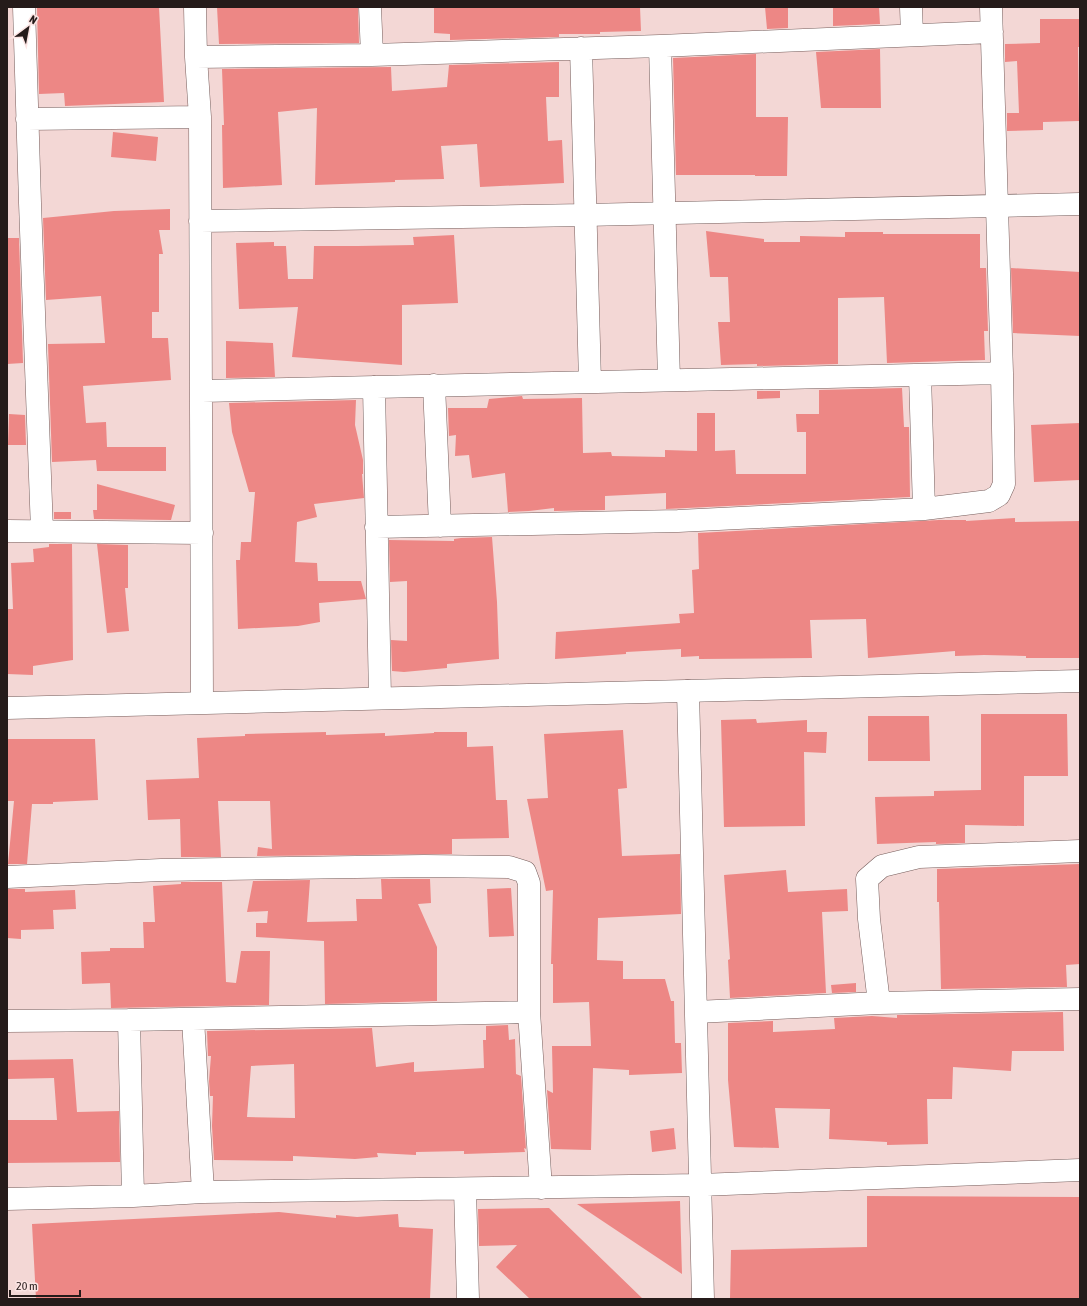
<svg xmlns="http://www.w3.org/2000/svg" width="1087" height="1306" font-family="'Asap Condensed',sans-serif">
<rect width="100%" height="100%" fill="#f3d7d5"/>
<path fill="#ed8785" fill-rule="evenodd" d="M 37,7 L 159,7 L 164,102 L 65,106 L 64,93 L 39,94 Z
M 217,7 L 358,7 L 359,43 L 219,44 Z
M 434,7 L 640,7 L 641,31 L 600,32 L 600,34 L 559,34 L 559,37 L 450,40 L 450,34 L 434,33 Z
M 765,7 L 788,7 L 788,28 L 767,29 Z
M 833,7 L 879,7 L 880,24 L 833,26 Z
M 1040,19 L 1080,19 L 1080,47 L 1078,47 L 1079,121 L 1043,122 L 1043,130 L 1007,131 L 1007,113 L 1019,113 L 1017,61 L 1005,62 L 1005,44 L 1040,43 Z
M 880,49 L 881,108 L 821,108 L 816,52 Z
M 756,54 L 756,117 L 788,117 L 787,176 L 755,176 L 755,175 L 676,175 L 673,58 Z
M 559,62 L 559,97 L 546,97 L 548,141 L 562,140 L 564,183 L 480,187 L 477,144 L 441,146 L 444,179 L 395,180 L 395,182 L 315,185 L 317,108 L 278,112 L 282,185 L 223,188 L 222,125 L 224,125 L 222,69 L 391,67 L 392,91 L 447,87 L 449,65 Z
M 113,132 L 158,137 L 156,161 L 111,157 Z
M 170,209 L 170,230 L 159,230 L 163,254 L 159,254 L 159,312 L 152,312 L 152,338 L 168,338 L 171,380 L 83,386 L 86,423 L 106,422 L 107,447 L 166,447 L 166,471 L 97,471 L 96,460 L 52,462 L 48,344 L 105,343 L 101,296 L 46,300 L 43,218 L 114,211 Z
M 706,231 L 764,239 L 764,242 L 800,242 L 800,236 L 845,237 L 845,232 L 883,232 L 883,234 L 980,234 L 980,268 L 986,268 L 988,331 L 984,331 L 985,360 L 887,363 L 884,297 L 838,298 L 838,364 L 757,366 L 757,364 L 721,365 L 718,322 L 730,322 L 728,277 L 710,277 Z
M 454,235 L 458,303 L 402,305 L 402,365 L 292,357 L 298,307 L 239,309 L 236,243 L 274,242 L 274,246 L 286,246 L 288,279 L 313,279 L 314,246 L 358,246 L 414,245 L 413,237 Z
M 7,238 L 19,238 L 23,363 L 7,364 Z
M 1011,268 L 1080,272 L 1080,336 L 1013,333 Z
M 226,341 L 273,343 L 275,377 L 226,378 Z
M 902,388 L 904,427 L 909,427 L 910,497 L 666,509 L 666,493 L 605,496 L 605,510 L 554,511 L 554,508 L 529,511 L 508,512 L 505,473 L 472,478 L 469,455 L 455,456 L 456,435 L 449,436 L 448,408 L 487,408 L 489,399 L 522,396 L 523,399 L 582,398 L 583,453 L 611,452 L 612,456 L 665,457 L 665,450 L 697,451 L 697,413 L 715,413 L 715,451 L 735,450 L 736,474 L 806,474 L 806,432 L 797,432 L 796,414 L 819,414 L 819,390 Z
M 757,391 L 780,391 L 780,398 L 757,399 Z
M 356,400 L 355,425 L 363,460 L 363,474 L 362,474 L 364,498 L 314,504 L 317,517 L 297,522 L 295,562 L 317,563 L 318,581 L 361,581 L 366,599 L 319,603 L 320,622 L 298,626 L 238,629 L 236,560 L 240,560 L 241,542 L 251,542 L 255,492 L 249,492 L 232,432 L 229,403 Z
M 9,414 L 25,415 L 26,445 L 8,445 Z
M 1080,423 L 1080,480 L 1034,482 L 1031,425 Z
M 97,484 L 175,505 L 171,520 L 94,519 L 93,510 L 97,510 Z
M 54,512 L 71,512 L 71,519 L 54,519 Z
M 1015,518 L 1015,522 L 1080,521 L 1080,658 L 1026,658 L 1026,656 L 984,655 L 955,656 L 955,651 L 868,658 L 866,619 L 810,620 L 812,658 L 699,659 L 699,656 L 681,657 L 681,649 L 626,652 L 626,654 L 555,659 L 556,632 L 680,623 L 679,614 L 694,613 L 692,570 L 699,569 L 698,533 L 939,520 L 966,520 L 966,521 Z
M 492,537 L 497,602 L 499,659 L 447,664 L 447,668 L 404,672 L 392,671 L 391,640 L 407,641 L 407,581 L 390,582 L 389,540 L 454,541 L 454,539 L 461,538 Z
M 49,544 L 72,544 L 73,660 L 33,666 L 33,675 L 7,674 L 7,609 L 13,609 L 11,563 L 34,562 L 33,549 L 49,547 Z
M 97,544 L 128,545 L 128,588 L 125,588 L 129,631 L 107,633 Z
M 981,714 L 1067,714 L 1068,776 L 1024,776 L 1024,826 L 965,825 L 965,843 L 936,844 L 936,842 L 877,844 L 875,797 L 934,796 L 934,791 L 981,790 Z
M 868,716 L 929,716 L 930,761 L 868,761 Z
M 756,719 L 757,723 L 807,720 L 807,732 L 827,732 L 826,753 L 804,752 L 805,826 L 724,827 L 721,720 Z
M 623,730 L 627,788 L 618,789 L 622,856 L 680,854 L 681,914 L 598,918 L 597,960 L 623,961 L 623,979 L 665,979 L 671,1001 L 674,1001 L 675,1043 L 681,1043 L 682,1073 L 629,1075 L 629,1070 L 593,1068 L 591,1150 L 551,1149 L 547,1090 L 553,1093 L 552,1046 L 591,1046 L 589,1002 L 553,1003 L 553,964 L 551,964 L 553,890 L 546,891 L 527,799 L 548,798 L 544,734 Z
M 326,732 L 326,735 L 385,733 L 385,736 L 434,733 L 434,732 L 467,732 L 467,747 L 493,746 L 496,800 L 507,800 L 509,838 L 452,839 L 452,854 L 257,856 L 258,847 L 272,849 L 270,801 L 218,801 L 221,857 L 181,857 L 180,819 L 148,820 L 146,780 L 199,778 L 197,738 L 245,736 L 245,734 Z
M 7,739 L 95,739 L 98,800 L 53,802 L 53,804 L 32,804 L 27,864 L 8,864 L 14,801 L 7,801 Z
M 1080,864 L 1080,964 L 1066,965 L 1067,987 L 941,989 L 939,902 L 937,902 L 937,869 Z
M 786,870 L 788,892 L 847,889 L 848,911 L 822,912 L 826,993 L 730,998 L 728,960 L 730,959 L 724,875 Z
M 381,879 L 430,879 L 431,903 L 418,904 L 437,947 L 437,1001 L 325,1004 L 324,941 L 256,937 L 256,923 L 267,923 L 268,911 L 247,912 L 253,881 L 310,880 L 307,922 L 357,921 L 356,899 L 382,899 Z
M 181,882 L 222,882 L 226,982 L 236,983 L 241,951 L 270,951 L 269,1005 L 111,1008 L 110,983 L 82,984 L 81,952 L 110,951 L 110,948 L 144,948 L 143,922 L 155,922 L 153,886 L 181,884 Z
M 511,888 L 514,936 L 489,937 L 487,889 Z
M 7,889 L 25,889 L 25,892 L 75,890 L 76,909 L 53,910 L 54,929 L 21,930 L 21,939 L 7,938 Z
M 856,983 L 856,992 L 832,993 L 831,985 Z
M 1063,1012 L 1064,1051 L 1012,1051 L 1011,1071 L 953,1067 L 952,1099 L 927,1099 L 928,1144 L 887,1145 L 887,1142 L 829,1139 L 830,1109 L 775,1108 L 779,1148 L 734,1147 L 728,1080 L 728,1023 L 773,1021 L 773,1032 L 835,1029 L 834,1018 L 872,1016 L 897,1018 L 897,1015 Z
M 508,1025 L 509,1040 L 515,1039 L 516,1074 L 521,1076 L 526,1149 L 524,1148 L 525,1152 L 464,1154 L 464,1151 L 416,1152 L 416,1155 L 377,1153 L 378,1157 L 355,1159 L 293,1156 L 293,1161 L 214,1160 L 212,1126 L 213,1096 L 210,1096 L 209,1081 L 211,1056 L 208,1056 L 207,1031 L 372,1028 L 376,1067 L 414,1062 L 414,1072 L 484,1068 L 483,1040 L 486,1040 L 486,1026 ZM 294,1064 L 295,1118 L 247,1117 L 251,1066 Z
M 73,1059 L 77,1112 L 119,1111 L 120,1162 L 7,1163 L 7,1120 L 57,1120 L 54,1078 L 7,1079 L 7,1060 Z
M 674,1128 L 676,1149 L 652,1152 L 650,1131 Z
M 867,1196 L 1080,1197 L 1080,1299 L 730,1299 L 731,1250 L 867,1247 Z
M 680,1201 L 682,1274 L 577,1204 Z
M 549,1208 L 643,1299 L 530,1299 L 496,1267 L 517,1245 L 479,1246 L 478,1209 Z
M 279,1212 L 336,1218 L 336,1215 L 357,1217 L 398,1214 L 399,1227 L 433,1229 L 430,1299 L 36,1299 L 32,1224 Z"/>
<g fill="none" stroke-linecap="round" stroke-linejoin="round">
<defs>
<path id="minor" d="M 24,7 L 30,203 L 42,531
M 195,7 L 196,57 L 200,117 L 202,702
M 370,7 L 372,55
M 911,7 L 912,35
M 660,46 L 669,380
M 581,48 L 590,382
M 196,57 L 372,55 L 660,46 L 992,32
M 27,119 L 200,117
M 200,221 L 585,215 L 1080,204
M 920,375 L 924,509
M 434,385 L 440,526
M 374,387 L 380,698
M 202,391 L 1002,373
M 376,527 L 678,521 L 924,509 L 989,501 L 999,495 L 1004,484 L 1002,373 L 991,7
M 7,531 L 202,533
M 688,691 L 703,1299
M 7,877 L 161,870 L 424,866 L 509,867 L 525,872 L 529,883 L 529,1012 L 541,1188
M 879,1003 L 869,919 L 867,879 L 882,866 L 919,857 L 1080,851
M 696,1012 L 879,1003 L 1080,999
M 193,1019 L 203,1192
M 129,1020 L 133,1196
M 7,1021 L 129,1020 L 529,1012
M 465,1189 L 468,1299
M 7,1199 L 133,1196 L 203,1192 L 700,1185 L 1080,1170"/>
<path id="tertiary" d="M 7,708 L 1080,681"/>
</defs>
<use href="#minor" stroke="#765e5c" stroke-width="23"/>
<use href="#tertiary" stroke="#765e5c" stroke-width="23"/>
<use href="#minor" stroke="#fff" stroke-width="22"/>
<use href="#tertiary" stroke="#fff" stroke-width="22"/>
</g>
<rect width="1087" height="1306" fill="none" stroke="#251b1a" stroke-width="16"/>
<g transform="translate(28 28) rotate(32)" stroke="#fce5e4" stroke-width="3" paint-order="stroke">
<path d="M0-3L7 15L0 10L-7 15Z" fill="#251b1a"/>
<text y="-6" font-size="11" font-weight="bold" text-anchor="middle" fill="#251b1a">N</text>
</g>
<path d="M10 1290v6h70v-6" fill="none" stroke="#251b1a" stroke-width="2"/>
<text x="16" y="1290" font-size="12" fill="#251b1a" stroke="#fce5e4" stroke-width="3" paint-order="stroke">20 m</text>
</svg>
